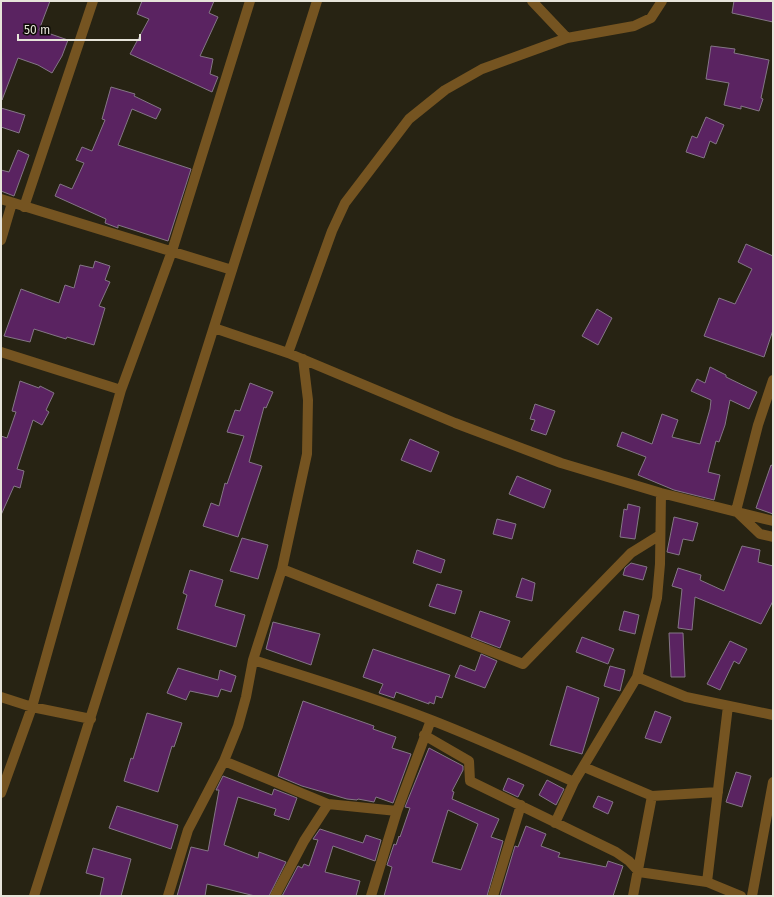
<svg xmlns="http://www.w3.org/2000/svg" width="774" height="897" font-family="'Fira Sans',sans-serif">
<rect width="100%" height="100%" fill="#272313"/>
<path fill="#5a2361" stroke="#847686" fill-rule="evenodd" d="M 1,1 L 50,1 L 39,30 L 68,40 L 62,56 L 52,73 L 38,65 L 18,58 L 2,100 Z
M 142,1 L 214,1 L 209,13 L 218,17 L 200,56 L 213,59 L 210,74 L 218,77 L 212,92 L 130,54 L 149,19 L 137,14 Z
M 734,1 L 773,1 L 773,22 L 732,13 Z
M 711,46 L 735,49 L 734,53 L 769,60 L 761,98 L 763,99 L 759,111 L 741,106 L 741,109 L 724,105 L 729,83 L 706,79 Z
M 111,87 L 135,94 L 134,96 L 161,109 L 156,119 L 132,109 L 118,145 L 191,169 L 168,241 L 118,225 L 118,228 L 105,223 L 106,219 L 55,196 L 60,184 L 72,189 L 84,163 L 76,160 L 82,147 L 92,151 L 105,120 L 102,119 Z
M 1,108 L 25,115 L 19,133 L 1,127 Z
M 706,117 L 724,125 L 716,144 L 710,141 L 704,158 L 686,152 L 692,136 L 697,138 Z
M 18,150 L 29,155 L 14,196 L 1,191 L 1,170 L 9,172 Z
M 746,244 L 773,256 L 773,330 L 764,357 L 704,336 L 719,298 L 735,304 L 752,269 L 738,262 Z
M 95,261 L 110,266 L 105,280 L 110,282 L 99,306 L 105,308 L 94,345 L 67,337 L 66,339 L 34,329 L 30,342 L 4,336 L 21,289 L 59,303 L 65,285 L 74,288 L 80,265 L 93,268 Z
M 597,309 L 612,318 L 598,345 L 582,336 Z
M 710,367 L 726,375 L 726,377 L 757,392 L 749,409 L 730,400 L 725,425 L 719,442 L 716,441 L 708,472 L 720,475 L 714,500 L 674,490 L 638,475 L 646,457 L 617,446 L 622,432 L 652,444 L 662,414 L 678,420 L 672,437 L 700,444 L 710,409 L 711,400 L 691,391 L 697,379 L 705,383 Z
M 20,381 L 39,388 L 40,386 L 54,393 L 46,410 L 49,412 L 42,425 L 33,420 L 17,469 L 24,471 L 20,488 L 14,486 L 1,515 L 1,436 L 7,438 L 16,412 L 12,411 Z
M 250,383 L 273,392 L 266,408 L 264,407 L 249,462 L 262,466 L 238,537 L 203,526 L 211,503 L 219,506 L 225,483 L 227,484 L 244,436 L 227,432 L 235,410 L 240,411 Z
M 535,404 L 555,411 L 546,435 L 531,430 L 535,420 L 530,419 Z
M 410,439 L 439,452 L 431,472 L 401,460 Z
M 771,465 L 773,466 L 773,514 L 756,508 Z
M 517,476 L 551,490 L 544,508 L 509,494 Z
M 628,504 L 640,507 L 635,539 L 620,537 L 624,509 L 627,510 Z
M 674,517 L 698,523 L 693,541 L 683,539 L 679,555 L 667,552 Z
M 497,519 L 516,524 L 512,539 L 493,534 Z
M 242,538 L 268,545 L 258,579 L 230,571 Z
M 742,546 L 760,550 L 758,562 L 773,566 L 773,601 L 761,624 L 695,597 L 692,630 L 678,628 L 682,589 L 672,586 L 678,568 L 701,575 L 700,580 L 724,591 Z
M 417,550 L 445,560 L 441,573 L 413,563 Z
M 631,563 L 647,567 L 643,580 L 623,575 L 625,568 Z
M 190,570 L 223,580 L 215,606 L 245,615 L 236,647 L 177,629 L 187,595 L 183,593 Z
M 522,578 L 535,583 L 532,601 L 516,597 Z
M 437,584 L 462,591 L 455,614 L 429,606 Z
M 480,611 L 510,621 L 500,648 L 471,637 Z
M 624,611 L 639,615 L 635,634 L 619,630 Z
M 273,622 L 320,634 L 311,665 L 266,649 Z
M 669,633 L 683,633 L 685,677 L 671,677 Z
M 582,637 L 614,649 L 608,664 L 576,652 Z
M 730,641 L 747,649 L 739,664 L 734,661 L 720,690 L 707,684 Z
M 373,649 L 450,675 L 442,698 L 436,696 L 434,704 L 429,702 L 429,704 L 396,692 L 394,698 L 379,693 L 383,684 L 363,677 Z
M 481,654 L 497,661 L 485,688 L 455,677 L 460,665 L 475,671 Z
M 610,666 L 625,670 L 620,691 L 604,686 Z
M 178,668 L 218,680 L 220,670 L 236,676 L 231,692 L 221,689 L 218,697 L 190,691 L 186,700 L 167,693 Z
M 567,686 L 599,698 L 582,754 L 550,745 Z
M 303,701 L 374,726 L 373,729 L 396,737 L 392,748 L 411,754 L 393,803 L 376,797 L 374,802 L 358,799 L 357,800 L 347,799 L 302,786 L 278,776 Z
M 655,711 L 671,717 L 661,743 L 645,738 Z
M 147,713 L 182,723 L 174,747 L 172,746 L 158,792 L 124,781 L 131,758 L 133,759 Z
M 429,748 L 463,766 L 463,770 L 452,791 L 454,792 L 452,799 L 499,819 L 491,837 L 503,841 L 487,896 L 384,896 L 392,867 L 387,865 L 394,844 L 396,845 L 399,836 L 400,837 L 410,808 L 405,807 ZM 448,810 L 478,824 L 461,870 L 432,862 Z
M 736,772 L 751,776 L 742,807 L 726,802 Z
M 223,776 L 272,795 L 274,789 L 297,798 L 289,820 L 274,815 L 276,809 L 238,797 L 224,845 L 258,858 L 259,852 L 286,862 L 269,896 L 255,896 L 207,884 L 205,896 L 177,896 L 191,847 L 208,851 L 219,790 L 216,790 Z
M 508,778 L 524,785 L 518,797 L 503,790 Z
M 547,780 L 564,789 L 556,805 L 539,795 Z
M 598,796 L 613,802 L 608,814 L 593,807 Z
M 117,806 L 178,825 L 171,849 L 109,828 Z
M 526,826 L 546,834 L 541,846 L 560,853 L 558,857 L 606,867 L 608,861 L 623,866 L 613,896 L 500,896 L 515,846 L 518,847 Z
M 320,829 L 363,843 L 366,835 L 381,840 L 375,861 L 333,846 L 325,872 L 360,881 L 356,896 L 282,896 L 298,866 L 302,868 L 304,864 L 309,866 L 318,840 L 313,839 Z
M 93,848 L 131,859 L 121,896 L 100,896 L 104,878 L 86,873 Z"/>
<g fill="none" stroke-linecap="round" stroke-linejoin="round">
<path stroke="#755421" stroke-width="10" d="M 532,1 L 567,38
M 1,199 L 232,270
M 24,207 L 93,1
M 1,240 L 12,203
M 214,328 L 288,353 L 455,423 L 561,463 L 661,493 L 773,521
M 1,352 L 121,390
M 288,353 L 332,231 L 345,203 L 409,119 L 445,90 L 482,69 L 567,38 L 634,26 L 651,18 L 662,1
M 736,511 L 758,425 L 773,380
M 738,513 L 760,534 L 773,537
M 282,569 L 523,664 L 631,553 L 660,535
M 253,660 C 313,679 373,697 431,720 C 480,739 526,760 574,782
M 637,677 L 686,697 L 773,715
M 1,697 L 32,707 L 91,719
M 424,735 L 469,761 L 470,781 L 616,852 L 629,861 L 639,872 L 707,882 L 741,896
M 224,761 L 328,804 L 397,811
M 584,767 L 652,796 L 718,792
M 1,793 L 32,707 L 121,390 L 172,251 L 250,1
M 555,823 L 574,782 L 637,677 L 657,598 L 660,564 L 661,493
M 707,882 L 728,706
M 34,896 L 317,1
M 168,896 L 188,830 L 224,761 L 238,726 L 246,697 L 253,660 L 282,569 L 307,454 L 308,400 L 303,359
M 275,896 L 304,841 L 328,804
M 371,896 L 397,811 L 431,720
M 493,896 L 521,805
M 633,896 L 652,796
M 752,896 L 773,782"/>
</g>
<rect width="774" height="897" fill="none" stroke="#e6e4da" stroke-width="4"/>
<path d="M18 34v6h122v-6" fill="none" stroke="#e6e4da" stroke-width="2"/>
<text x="24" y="34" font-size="12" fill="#e6e4da" stroke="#0e0c06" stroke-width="3" paint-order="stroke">50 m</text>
</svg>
